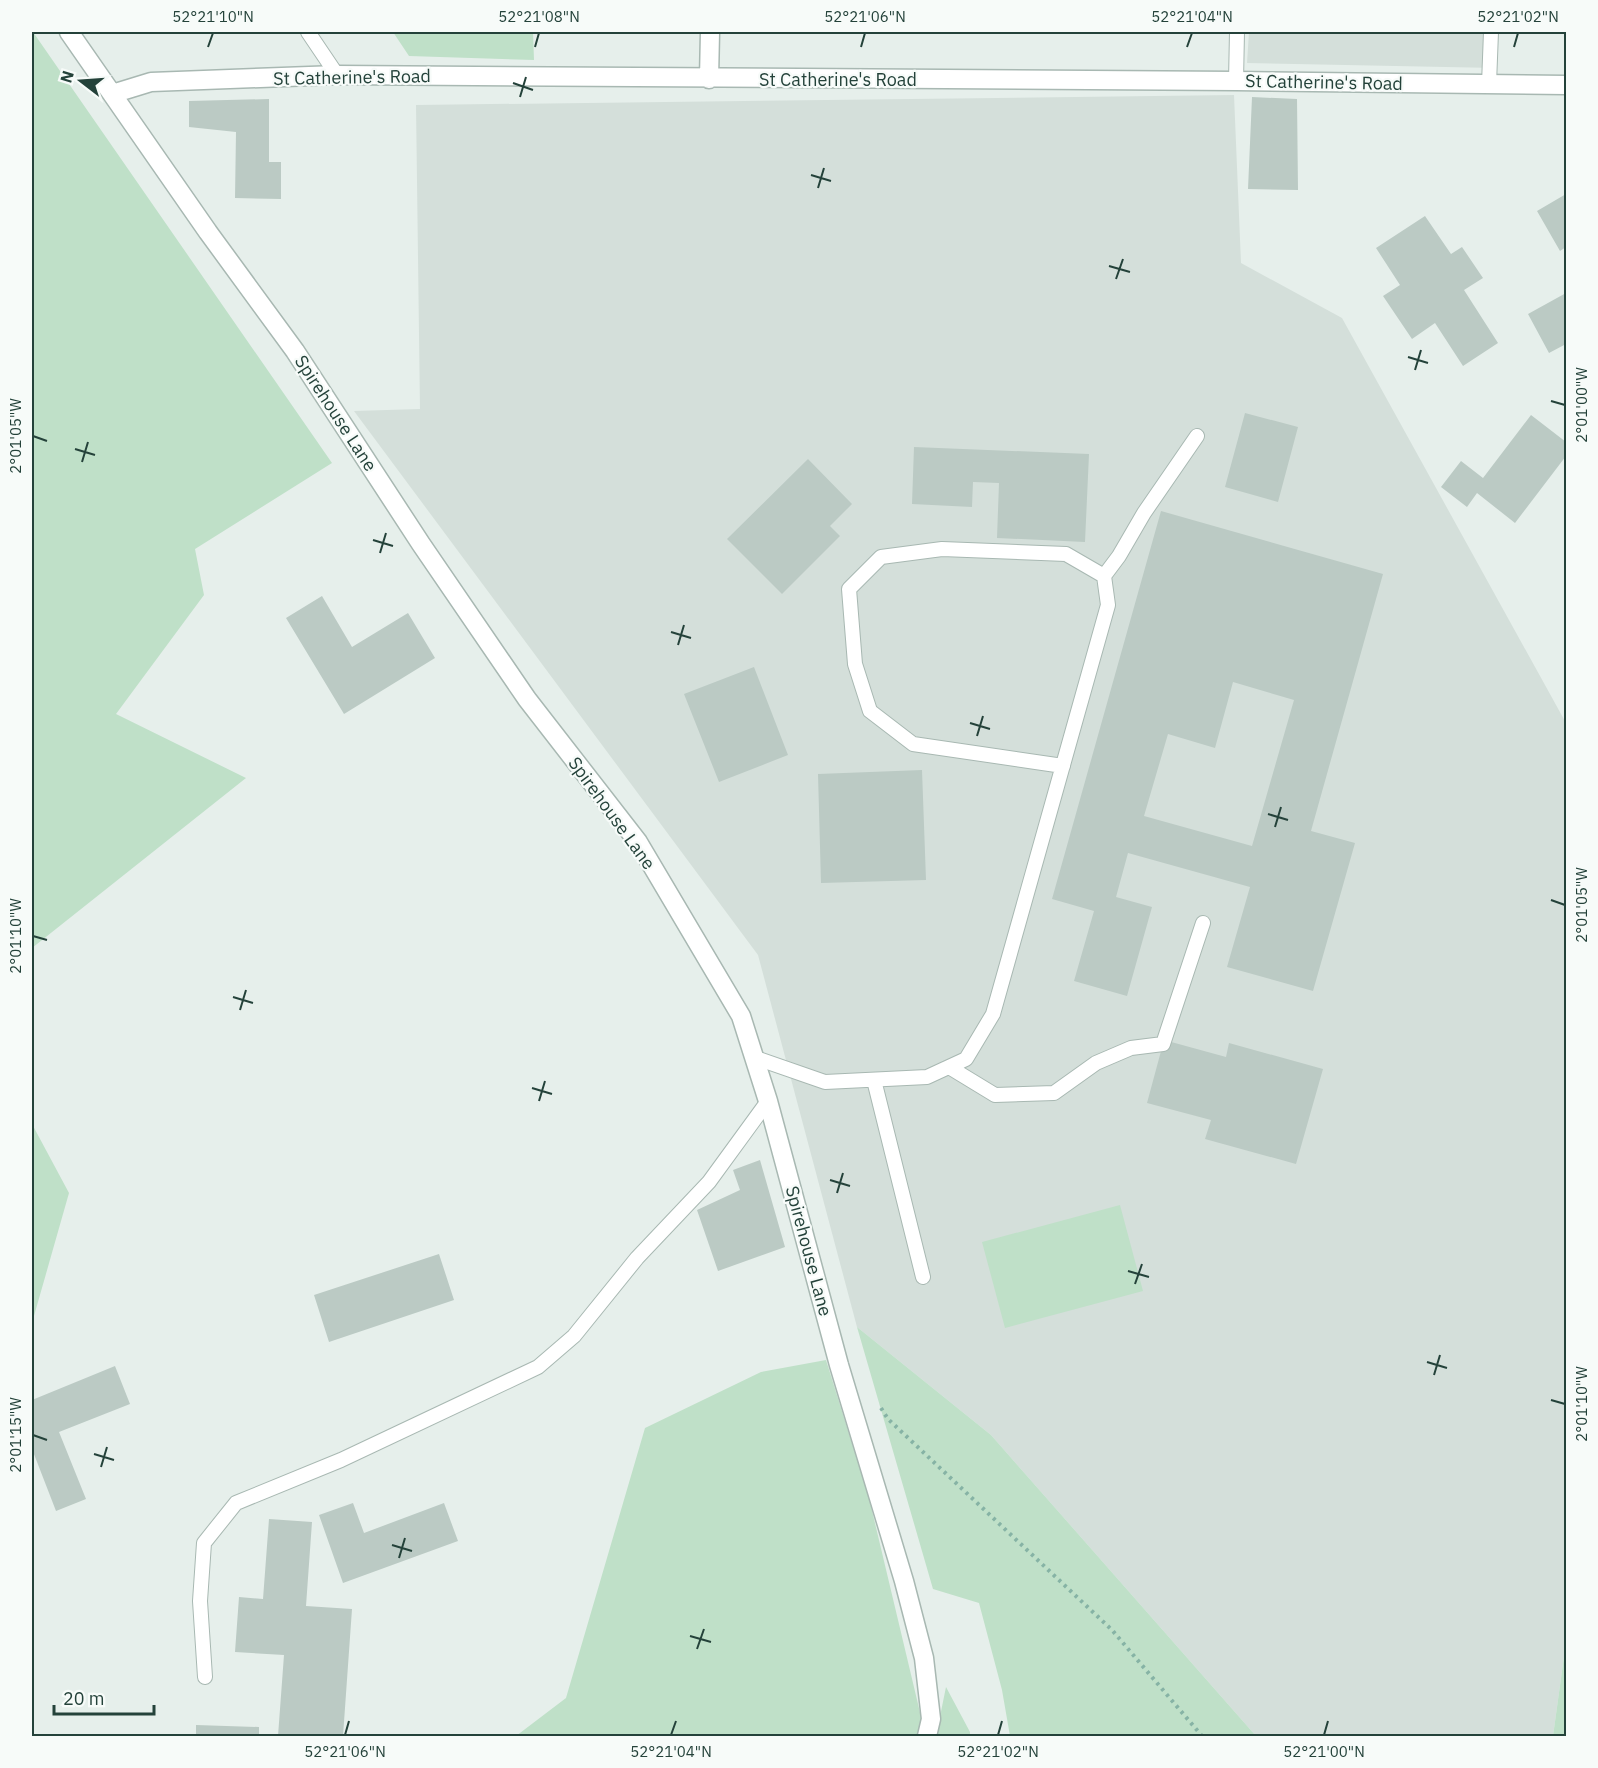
<svg xmlns="http://www.w3.org/2000/svg" width="1598" height="1768" font-family="'IBM Plex Sans',sans-serif">
<rect width="100%" height="100%" fill="#e6efeb"/>
<path fill="#d4dfda" d="M 1249,32 L 1498,32 L 1496,68 L 1247,63 Z
M 1234,95 L 1241,263 L 1342,318 L 1566,723 L 1566,1642 L 1553,1736 L 1256,1736 L 991,1435 L 857,1327 L 758,955 L 354,411 L 420,409 L 416,105 Z"/>
<path fill="#bfe0c8" d="M 32,32 L 33,32 L 332,463 L 195,549 L 204,595 L 116,714 L 246,778 L 32,948 Z
M 393,32 L 533,32 L 534,60 L 409,56 Z
M 32,1124 L 69,1193 L 32,1323 Z
M 1120,1205 L 1143,1291 L 1005,1328 L 982,1242 Z
M 857,1327 L 991,1435 L 1256,1736 L 1010,1736 L 1002,1690 L 979,1603 L 933,1589 Z
M 826,1360 L 869,1498 L 923,1725 L 919,1736 L 516,1736 L 566,1698 L 645,1428 L 761,1372 Z
M 1566,1642 L 1566,1736 L 1553,1736 Z
M 946,1687 L 970,1732 L 970,1736 L 936,1736 Z"/>
<path fill="#bbcac4" fill-rule="evenodd" d="M 1252,97 L 1297,99 L 1298,190 L 1248,189 Z
M 269,99 L 269,162 L 281,162 L 281,199 L 235,198 L 236,132 L 189,127 L 189,101 Z
M 1566,194 L 1566,247 L 1560,251 L 1537,211 Z
M 1425,216 L 1451,254 L 1462,247 L 1483,278 L 1464,290 L 1498,343 L 1463,366 L 1435,323 L 1412,339 L 1383,296 L 1400,285 L 1376,248 Z
M 1566,293 L 1566,344 L 1549,353 L 1528,314 Z
M 1245,413 L 1298,427 L 1278,502 L 1225,487 Z
M 1531,415 L 1566,442 L 1566,456 L 1515,523 L 1477,493 L 1467,507 L 1441,487 L 1461,461 L 1483,478 Z
M 914,447 L 1089,454 L 1085,542 L 997,538 L 999,483 L 973,482 L 972,507 L 912,504 Z
M 808,459 L 852,504 L 830,526 L 840,536 L 782,594 L 727,539 Z
M 1161,511 L 1383,574 L 1311,831 L 1355,843 L 1313,991 L 1227,967 L 1250,887 L 1128,853 L 1116,897 L 1152,907 L 1127,996 L 1074,981 L 1094,911 L 1052,899 ZM 1233,682 L 1294,700 L 1252,846 L 1144,816 L 1168,734 L 1215,748 Z
M 322,596 L 352,647 L 408,613 L 435,658 L 344,714 L 286,618 Z
M 754,667 L 788,755 L 719,782 L 684,694 Z
M 922,770 L 926,880 L 821,883 L 818,774 Z
M 1164,1040 L 1226,1057 L 1229,1043 L 1323,1069 L 1296,1164 L 1205,1139 L 1211,1120 L 1147,1103 Z
M 760,1160 L 785,1247 L 718,1271 L 697,1210 L 740,1190 L 733,1170 Z
M 439,1254 L 454,1300 L 329,1342 L 314,1295 Z
M 115,1366 L 130,1404 L 59,1432 L 86,1499 L 56,1511 L 32,1449 L 32,1400 Z
M 353,1503 L 364,1533 L 444,1503 L 458,1541 L 343,1583 L 319,1515 Z
M 269,1519 L 312,1522 L 306,1606 L 352,1609 L 343,1736 L 278,1736 L 284,1655 L 235,1652 L 239,1597 L 263,1599 Z
M 196,1725 L 259,1727 L 259,1736 L 196,1736 Z"/>
<g fill="none" stroke-linecap="round" stroke-linejoin="round">
<defs>
<path id="lane" d="M 308,32 L 337,75
M 1236,81 L 1237,32
M 1489,84 L 1491,32
M 1104,576 L 1119,556 L 1144,513 L 1197,436
M 753,1057 L 825,1082 L 927,1077 L 966,1059 L 993,1014 L 1108,605 L 1104,576 L 1066,554 L 942,549 L 881,557 L 849,589 L 855,664 L 870,711 L 913,744 L 1063,766
M 949,1067 L 995,1095 L 1054,1093 L 1096,1063 L 1131,1048 L 1163,1044 L 1203,923
M 874,1080 L 923,1277
M 205,1677 L 200,1601 L 204,1543 L 236,1503 L 341,1460 L 538,1367 L 574,1336 L 637,1258 L 709,1182 L 768,1101"/>
<path id="street" d="M 69,32 L 208,232 L 295,351 L 421,544 L 527,699 L 638,842 L 741,1016 L 768,1101 L 839,1365 L 904,1581 L 924,1658 L 931,1719 L 927,1736
M 709,79 L 710,32
M 112,94 L 151,82 L 337,75 L 1236,81 L 1566,85"/>
</defs>
<use href="#lane" stroke="#a8b8b2" stroke-width="16"/>
<use href="#street" stroke="#a8b8b2" stroke-width="21"/>
<path stroke="#86b3a5" stroke-width="4" stroke-dasharray="3 4.5" stroke-linecap="butt" d="M 881,1408 L 888,1419 L 1112,1630 L 1202,1736"/>
<use href="#lane" stroke="#fff" stroke-width="14"/>
<use href="#street" stroke="#fff" stroke-width="18"/>
</g>
<path fill="none" stroke="#24423a" stroke-width="2" d="M 208,47 L 213,33M 535,47 L 539,33M 861,47 L 865,33M 1187,47 L 1192,33M 1514,47 L 1518,33M 513,83 L 533,90M 520,97 L 526,77M 811,175 L 831,181M 818,188 L 824,168M 1109,266 L 1130,272M 1116,279 L 1123,259M 1408,357 L 1428,363M 1415,370 L 1421,350M 1551,401 L 1565,405M 33,436 L 47,441M 75,449 L 95,455M 82,462 L 88,442M 373,540 L 393,546M 380,553 L 386,533M 671,632 L 691,638M 678,645 L 684,625M 970,723 L 990,729M 977,736 L 983,716M 1268,814 L 1288,820M 1275,827 L 1281,807M 1551,900 L 1565,905M 33,936 L 47,940M 233,997 L 253,1003M 240,1010 L 246,990M 532,1088 L 552,1094M 539,1101 L 545,1081M 830,1180 L 850,1186M 837,1193 L 843,1173M 1128,1271 L 1149,1277M 1135,1284 L 1142,1264M 1427,1362 L 1447,1368M 1434,1375 L 1440,1355M 1551,1400 L 1565,1404M 33,1435 L 47,1440M 94,1454 L 114,1460M 101,1467 L 107,1447M 392,1545 L 412,1551M 399,1558 L 405,1538M 690,1636 L 711,1642M 697,1649 L 704,1629M 345,1735 L 349,1721M 671,1735 L 676,1721M 998,1735 L 1002,1721M 1324,1735 L 1328,1721"/>
<g text-anchor="middle" dominant-baseline="central" stroke-width="4.5" stroke-linejoin="round" paint-order="stroke">
<g font-size="18" fill="#24423a" stroke="#f7fbf9">
<text transform="translate(352 77) rotate(-1)">St Catherine's Road</text>
<text x="838" y="79">St Catherine's Road</text>
<text transform="translate(1324 82) rotate(1)">St Catherine's Road</text>
<text transform="translate(336 413) rotate(57)">Spirehouse Lane</text>
<text transform="translate(612 813) rotate(54)">Spirehouse Lane</text>
<text transform="translate(809 1251) rotate(75)">Spirehouse Lane</text>
</g>
</g>
<rect width="1598" height="1768" fill="none" stroke="#f7fbf9" stroke-width="66"/>
<g transform="translate(81 81) rotate(287)" stroke="#f7fbf9" stroke-width="4.5" paint-order="stroke">
<path d="M0-4.5L10 22L0 15L-10 22Z" fill="#24423a"/>
<text y="-9" font-size="16" font-weight="bold" text-anchor="middle" fill="#24423a">N</text>
</g>
<path d="M54 1705v9h100v-9" fill="none" stroke="#24423a" stroke-width="3"/>
<text x="63" y="1705" font-size="18" fill="#24423a" stroke="#f7fbf9" stroke-width="4.5" paint-order="stroke">20 m</text>
<rect x="33" y="33" width="1532" height="1702" fill="none" stroke="#24423a" stroke-width="2"/>
<g font-size="15" text-anchor="middle" fill="#24423a">
<text x="213" y="22">52°21'10"N</text>
<text x="539" y="22">52°21'08"N</text>
<text x="865" y="22">52°21'06"N</text>
<text x="1192" y="22">52°21'04"N</text>
<text x="1518" y="22">52°21'02"N</text>
<text transform="translate(1582 405) rotate(-90)" y="5">2°01'00"W</text>
<text transform="translate(16 436) rotate(-90)" y="5">2°01'05"W</text>
<text transform="translate(1582 905) rotate(-90)" y="5">2°01'05"W</text>
<text transform="translate(16 936) rotate(-90)" y="5">2°01'10"W</text>
<text transform="translate(1582 1404) rotate(-90)" y="5">2°01'10"W</text>
<text transform="translate(16 1435) rotate(-90)" y="5">2°01'15"W</text>
<text x="345" y="1757">52°21'06"N</text>
<text x="671" y="1757">52°21'04"N</text>
<text x="998" y="1757">52°21'02"N</text>
<text x="1324" y="1757">52°21'00"N</text>
</g>
</svg>
